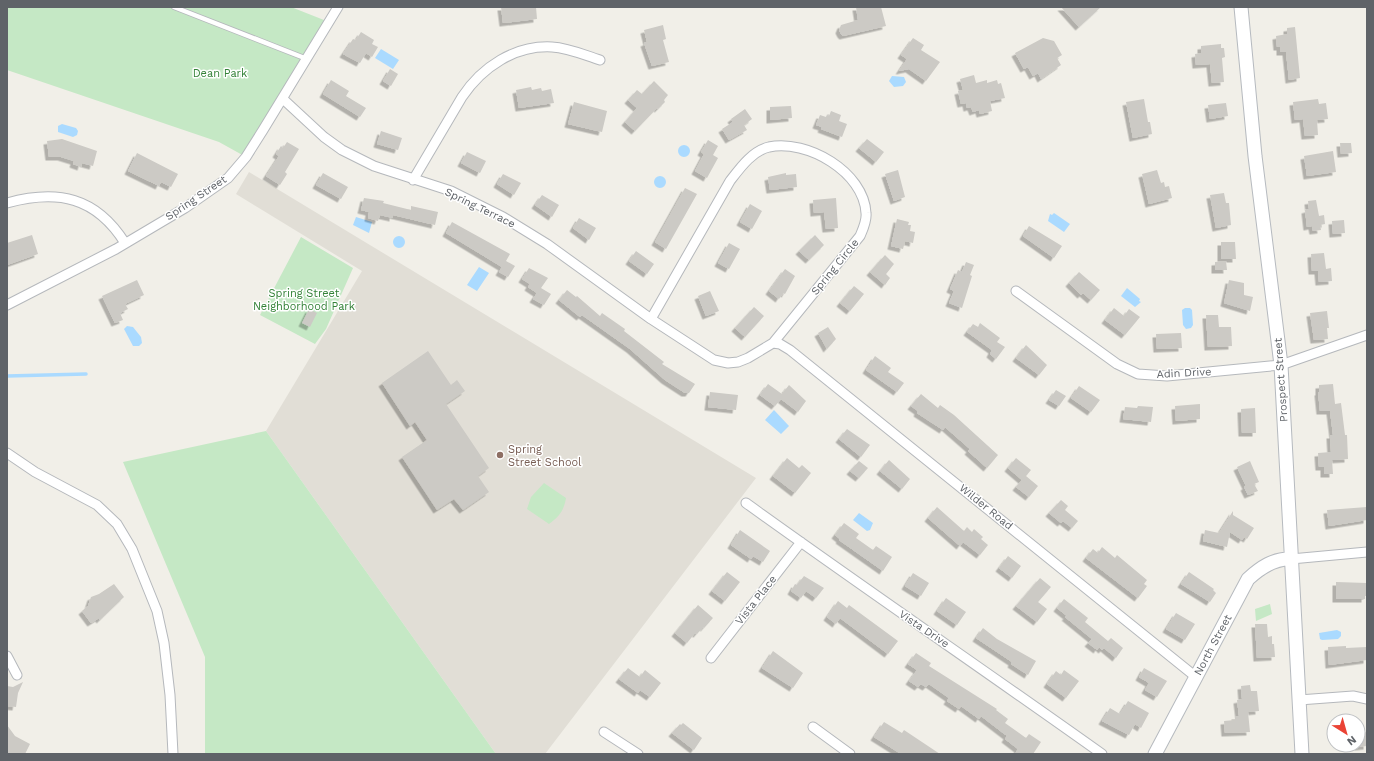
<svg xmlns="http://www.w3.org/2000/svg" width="1374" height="761" font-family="'Work Sans',sans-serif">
<defs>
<filter id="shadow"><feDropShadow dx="-3.5" dy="3.5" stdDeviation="0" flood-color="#0004"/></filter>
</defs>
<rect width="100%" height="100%" fill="#f1efe8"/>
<path fill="#e1ded6" d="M 249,172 L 756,478 L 545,754 L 496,754 L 266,431 L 362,271 L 236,194 Z"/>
<path fill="#c5e8c5" d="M 7,7 L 291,7 L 329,22 L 246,157 L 219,142 L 7,70 Z
M 301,237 L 353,268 L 326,329 L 315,344 L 260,315 Z
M 266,431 L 496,754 L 205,754 L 205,657 L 123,462 Z
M 544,483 L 566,498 C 564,510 560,516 549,524 L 527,509 L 531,497 Z
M 1270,604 L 1272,614 L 1256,621 L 1255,609 Z"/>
<path fill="#aadaff" d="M 381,49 L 399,60 L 393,69 L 375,58 Z
M 892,76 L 904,77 L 906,82 L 903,86 L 894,87 L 889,81 Z
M 62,124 L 76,128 L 78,131 L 77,135 L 73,137 L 58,132 L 58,126 Z
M678 151a6 6 0 1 1 12 0a6 6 0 1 1-12 0Z
M654 182a6 6 0 1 1 12 0a6 6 0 1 1-12 0Z
M 1054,213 L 1070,224 L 1064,232 L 1048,221 L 1050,214 L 1052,215 Z
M 356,217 L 372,222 L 369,233 L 353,225 Z
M393 242a6 6 0 1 1 12 0a6 6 0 1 1-12 0Z
M 479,267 L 489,273 L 477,291 L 467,285 Z
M 1127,288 L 1140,299 L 1139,301 L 1141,302 L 1135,307 L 1121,296 Z
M 1185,308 L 1190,308 L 1192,310 L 1193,325 L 1191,328 L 1186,329 L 1183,325 L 1182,310 Z
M 127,326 L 133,327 L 141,337 L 142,343 L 139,346 L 133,346 L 124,329 Z
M 774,410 L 789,426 L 781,434 L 765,420 Z
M 859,513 L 873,523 L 870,530 L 867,531 L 853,520 Z
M 1337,630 L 1341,632 L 1341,636 L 1338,639 L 1322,640 L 1320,639 L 1319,633 Z"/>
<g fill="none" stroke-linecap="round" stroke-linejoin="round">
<path stroke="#aadaff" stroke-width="3.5" d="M 7,376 L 86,374"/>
</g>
<path fill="#cccac5" filter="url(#shadow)" d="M 501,7 L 536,7 L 537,19 L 503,23 Z
M 856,7 L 881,7 L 886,26 L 843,36 L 841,34 L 839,30 L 841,25 L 858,20 Z
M 1061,7 L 1101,7 L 1079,27 Z
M 663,25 L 666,39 L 663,40 L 669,62 L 652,66 L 644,43 L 647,42 L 644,30 Z
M 1295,27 L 1300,78 L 1289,80 L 1286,52 L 1280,52 L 1280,47 L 1277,47 L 1276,36 L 1287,34 L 1287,28 Z
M 361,32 L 374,40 L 372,44 L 378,47 L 372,57 L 366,53 L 360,63 L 343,54 L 353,39 L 356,40 Z
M 913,38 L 924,45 L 921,50 L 940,62 L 926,81 L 909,69 L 899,71 L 907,59 L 901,55 Z
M 1043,38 L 1054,41 L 1062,55 L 1057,58 L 1061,65 L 1041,79 L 1038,73 L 1033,76 L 1028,67 L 1024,69 L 1015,53 Z
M 1221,44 L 1221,48 L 1224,48 L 1225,57 L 1222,58 L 1224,82 L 1212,83 L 1210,64 L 1196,65 L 1195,54 L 1201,53 L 1201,46 Z
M 390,69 L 398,74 L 391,86 L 383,81 Z
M 974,75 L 976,83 L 987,80 L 987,83 L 997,80 L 998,84 L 1001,83 L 1005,98 L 990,101 L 992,111 L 980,114 L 979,110 L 973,112 L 971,107 L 967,108 L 966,103 L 961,104 L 958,91 L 963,90 L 960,79 Z
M 331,80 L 349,91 L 346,96 L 366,108 L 360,117 L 323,94 Z
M 654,81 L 668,95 L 664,100 L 665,102 L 658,109 L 657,108 L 635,131 L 625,122 L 637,108 L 628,100 L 637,90 L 642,94 Z
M 531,87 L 532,90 L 541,88 L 542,91 L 551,89 L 554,103 L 519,108 L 516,90 Z
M 1144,99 L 1148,122 L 1150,122 L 1152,134 L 1133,138 L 1126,102 Z
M 1318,99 L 1319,104 L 1326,103 L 1328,119 L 1317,120 L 1318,135 L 1305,136 L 1303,119 L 1295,120 L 1293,102 Z
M 574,102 L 607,111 L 602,132 L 568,124 Z
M 1226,103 L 1228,116 L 1210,119 L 1208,105 Z
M 791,106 L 792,118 L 770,120 L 770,107 Z
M 745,109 L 752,119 L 744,125 L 747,130 L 729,140 L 722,129 L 733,122 L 731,119 Z
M 831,111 L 841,115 L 839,121 L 847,124 L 842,137 L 821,129 L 822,127 L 816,125 L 820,115 L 826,117 L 827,115 L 829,116 Z
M 381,131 L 402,138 L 398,150 L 377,144 Z
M 62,139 L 97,151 L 93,166 L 82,163 L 81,167 L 73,164 L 74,161 L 61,157 L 49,157 L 47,141 Z
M 867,139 L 884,152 L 876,162 L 859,148 Z
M 708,140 L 718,146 L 713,155 L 718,158 L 707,178 L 695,171 L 704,154 L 701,152 Z
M 287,142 L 299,149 L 285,172 L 287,174 L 280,185 L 266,176 L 279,156 L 276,154 L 281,146 L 283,148 Z
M 1340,143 L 1351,143 L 1352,153 L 1341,154 Z
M 1333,151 L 1336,172 L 1307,176 L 1304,156 Z
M 467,152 L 486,161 L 480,173 L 461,163 Z
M 137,153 L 178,174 L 171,187 L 161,182 L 159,186 L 128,171 Z
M 898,170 L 905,197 L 894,201 L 885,174 Z
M 1157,170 L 1161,183 L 1164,182 L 1165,187 L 1169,186 L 1172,198 L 1149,204 L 1142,174 Z
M 323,173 L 348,187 L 341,199 L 316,185 Z
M 786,173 L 786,175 L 796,174 L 797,187 L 770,190 L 768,177 Z
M 503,174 L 521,183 L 514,195 L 497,184 Z
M 685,188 L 697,194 L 666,249 L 655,242 Z
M 1224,193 L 1226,203 L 1229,203 L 1231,225 L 1216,228 L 1210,195 Z
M 542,195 L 559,205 L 552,217 L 535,205 Z
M 364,198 L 384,201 L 383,203 L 411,210 L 411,206 L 438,212 L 435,225 L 393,215 L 393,218 L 380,215 L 378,221 L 368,218 L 369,212 L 361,210 Z
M 836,198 L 838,228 L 826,229 L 824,212 L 814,213 L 813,200 Z
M 1316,200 L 1319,216 L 1324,215 L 1325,224 L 1320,225 L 1321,230 L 1313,231 L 1312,226 L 1307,227 L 1305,210 L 1309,209 L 1308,201 Z
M 750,204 L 762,211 L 752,229 L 740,222 Z
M 579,218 L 596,228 L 589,240 L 573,228 Z
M 897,219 L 909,222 L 908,225 L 911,225 L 910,231 L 915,232 L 913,243 L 905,241 L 903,249 L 891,246 Z
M 1344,220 L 1345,233 L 1333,234 L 1332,221 Z
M 452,222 L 510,254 L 506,261 L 515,266 L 508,277 L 499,272 L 502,267 L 446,233 Z
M 1029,226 L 1062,246 L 1054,258 L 1023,236 Z
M 32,235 L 38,254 L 7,265 L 7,243 Z
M 815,235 L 824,245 L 809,260 L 799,251 Z
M 1221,242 L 1235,242 L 1236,259 L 1221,259 Z
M 729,243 L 740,249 L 729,269 L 718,263 Z
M 636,251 L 654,264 L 647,274 L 629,261 Z
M 1324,253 L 1326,269 L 1331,268 L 1332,281 L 1319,282 L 1318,271 L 1312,271 L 1311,254 Z
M 885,255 L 894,264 L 886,274 L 890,278 L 885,285 L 870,272 Z
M 1226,261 L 1227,270 L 1215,270 L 1215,262 Z
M 966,262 L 974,265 L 970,275 L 972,276 L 962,308 L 949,303 L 954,291 L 950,289 L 958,270 L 962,272 Z
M 529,268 L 548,278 L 541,288 L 551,294 L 544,305 L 533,299 L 537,293 L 528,287 L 530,284 L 522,279 Z
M 785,269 L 795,276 L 785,294 L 783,293 L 779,299 L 769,291 Z
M 1079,272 L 1100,290 L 1091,300 L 1083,293 L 1081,295 L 1069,283 Z
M 137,280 L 144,295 L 125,304 L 128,309 L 120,313 L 123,320 L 115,323 L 102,296 Z
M 1229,280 L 1244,283 L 1244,295 L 1253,297 L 1250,311 L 1224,303 Z
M 854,286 L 864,294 L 850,311 L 840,303 Z
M 567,290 L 576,297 L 577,296 L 600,316 L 602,313 L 625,329 L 624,331 L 664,362 L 662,364 L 695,384 L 689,393 L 685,393 L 665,380 L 630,349 L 582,315 L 580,317 L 559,300 Z
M 710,291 L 719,311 L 706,316 L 698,296 Z
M 754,307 L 764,316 L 745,337 L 735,328 Z
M 1114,308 L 1124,316 L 1129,309 L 1140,317 L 1125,335 L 1105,320 Z
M 309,309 L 317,313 L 310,327 L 302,323 Z
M 1327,311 L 1329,328 L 1327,328 L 1328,339 L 1314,340 L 1310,313 Z
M 1206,315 L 1218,315 L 1219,327 L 1231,327 L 1232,346 L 1208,347 Z
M 980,323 L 1000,338 L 997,342 L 1005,347 L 996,359 L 990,354 L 992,350 L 967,332 L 973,324 L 978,327 Z
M 828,327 L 836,339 L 827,349 L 818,333 Z
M 1181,333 L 1182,348 L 1157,349 L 1156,334 Z
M 1026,345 L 1047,365 L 1039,375 L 1016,358 Z
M 428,351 L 451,385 L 457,380 L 465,391 L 446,404 L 489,468 L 478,476 L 489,492 L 463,510 L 454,499 L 437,510 L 402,457 L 427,440 L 415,422 L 410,426 L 382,383 Z
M 875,356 L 891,368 L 888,372 L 904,383 L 897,392 L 866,370 Z
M 768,384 L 782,394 L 789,385 L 806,401 L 798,412 L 781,399 L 775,406 L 760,395 Z
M 1333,384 L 1335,404 L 1341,403 L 1345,435 L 1347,435 L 1348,459 L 1332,460 L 1333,474 L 1324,474 L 1324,467 L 1319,467 L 1318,453 L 1331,452 L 1330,435 L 1333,435 L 1330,411 L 1320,411 L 1318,392 L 1319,392 L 1319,385 Z
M 1079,386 L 1100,400 L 1091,412 L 1071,398 Z
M 1056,390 L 1066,396 L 1059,406 L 1049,400 Z
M 710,392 L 738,395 L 736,410 L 708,407 Z
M 921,394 L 938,408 L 940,405 L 954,415 L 998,455 L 987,468 L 968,451 L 970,449 L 945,427 L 943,430 L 917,413 L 918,411 L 911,406 Z
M 1200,404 L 1200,419 L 1176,421 L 1175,406 Z
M 1138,406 L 1153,407 L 1151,422 L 1123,419 L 1125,407 L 1137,408 Z
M 1255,408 L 1256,433 L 1242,433 L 1241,409 Z
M 847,429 L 870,445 L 861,457 L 839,439 Z
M 787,458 L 799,468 L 802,465 L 811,473 L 795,493 L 773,476 Z
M 1016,458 L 1031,470 L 1026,476 L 1038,486 L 1029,497 L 1016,487 L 1022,480 L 1008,468 Z
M 889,460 L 910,479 L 902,489 L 880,471 Z
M 859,461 L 868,468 L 859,478 L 850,471 Z
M 1250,461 L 1259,482 L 1254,484 L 1258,491 L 1248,495 L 1244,487 L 1246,486 L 1237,467 Z
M 1061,500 L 1068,506 L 1065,510 L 1078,521 L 1072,528 L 1063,521 L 1061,523 L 1049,513 Z
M 937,507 L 964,531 L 967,527 L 972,532 L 974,529 L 983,537 L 981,539 L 988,545 L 980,555 L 963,542 L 960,546 L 928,518 Z
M 1367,507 L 1367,520 L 1329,526 L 1327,510 Z
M 1233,511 L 1233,515 L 1254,528 L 1247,539 L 1244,537 L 1242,540 L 1230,532 L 1227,547 L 1203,541 L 1205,530 L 1219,533 Z
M 844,523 L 859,534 L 856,538 L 873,550 L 876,546 L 892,557 L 883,571 L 839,540 L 840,539 L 835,535 Z
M 740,530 L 770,551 L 763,562 L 753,556 L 751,559 L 731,545 Z
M 1102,547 L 1115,558 L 1117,555 L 1147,580 L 1144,584 L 1147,586 L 1138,598 L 1086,558 L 1093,549 L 1098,553 Z
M 1008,556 L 1021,566 L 1012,578 L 999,568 Z
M 727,572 L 740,582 L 725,601 L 712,591 Z
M 1189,572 L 1214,589 L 1213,590 L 1216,593 L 1210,602 L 1181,584 Z
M 913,573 L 929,583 L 921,596 L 905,586 Z
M 804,576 L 824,588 L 816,598 L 806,591 L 801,598 L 791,591 L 795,584 L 797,585 Z
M 1040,578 L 1051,587 L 1038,602 L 1047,609 L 1037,622 L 1016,606 Z
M 1336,582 L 1367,583 L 1367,596 L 1365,596 L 1365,599 L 1336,599 Z
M 114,584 L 124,597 L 100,620 L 99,618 L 91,623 L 82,611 L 88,606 L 91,597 L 99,594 Z
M 946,598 L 966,612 L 957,625 L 937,611 Z
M 1064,599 L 1088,618 L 1085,622 L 1108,641 L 1111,638 L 1123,648 L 1116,658 L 1104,648 L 1102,650 L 1099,647 L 1097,650 L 1088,643 L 1092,639 L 1065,617 L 1067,616 L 1057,608 Z
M 838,601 L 847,608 L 849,605 L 898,641 L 888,654 L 840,618 L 836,624 L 827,617 Z
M 698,605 L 713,618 L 704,628 L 703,627 L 697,634 L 695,633 L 687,643 L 675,633 Z
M 1176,613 L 1195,624 L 1185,640 L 1166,629 Z
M 1255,624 L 1267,624 L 1268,637 L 1272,636 L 1272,644 L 1274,644 L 1275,657 L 1257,658 Z
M 983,628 L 997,639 L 1036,661 L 1028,675 L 1011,664 L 1012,662 L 976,638 Z
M 1346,646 L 1346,648 L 1367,647 L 1367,660 L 1329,665 L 1328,647 Z
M 773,651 L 803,673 L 793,688 L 762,668 Z
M 916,653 L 931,663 L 929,666 L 997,709 L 996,710 L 1008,719 L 1005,723 L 1026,738 L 1029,734 L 1041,742 L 1033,754 L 1015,754 L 1018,749 L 1005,739 L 1007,736 L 981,716 L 979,719 L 961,706 L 959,709 L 947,701 L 949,698 L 929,684 L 926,687 L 921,684 L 918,687 L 909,681 L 917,670 L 908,664 Z
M 628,668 L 640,677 L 645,670 L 661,683 L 650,697 L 640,690 L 638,693 L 619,679 Z
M 1144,668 L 1167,681 L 1157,697 L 1145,690 L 1149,683 L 1139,677 Z
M 1064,670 L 1079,681 L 1066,698 L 1047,684 L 1056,671 L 1061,675 Z
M 23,682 L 18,693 L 16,707 L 7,706 L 7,686 L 13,687 Z
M 1250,685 L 1251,691 L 1257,691 L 1259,711 L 1248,712 L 1250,732 L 1225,733 L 1224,721 L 1235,720 L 1235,716 L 1239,716 L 1237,700 L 1242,699 L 1241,686 Z
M 1128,701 L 1149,713 L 1141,728 L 1135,724 L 1129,735 L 1102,721 L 1110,708 L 1120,714 Z
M 884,722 L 902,733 L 904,730 L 940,754 L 901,754 L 874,737 Z
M 683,723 L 702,738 L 694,750 L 672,733 L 680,724 L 681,725 Z
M 7,725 L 15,736 L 30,744 L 25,754 L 7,754 Z
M 1367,732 L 1367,746 L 1358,747 L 1358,733 Z"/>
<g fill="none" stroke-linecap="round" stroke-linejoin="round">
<defs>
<path id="lane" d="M 174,7 L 307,59"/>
<path id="street" d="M 283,99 L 324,137 L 342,150 L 374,166 L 451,191 L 503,217 L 547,244 L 651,319 L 714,360 L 728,363 L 738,362 L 748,358 L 773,343 L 860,236 C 863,229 867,221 866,213 C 864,172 807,139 769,147 C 752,151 740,168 730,181 L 651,319
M 413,180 L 462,97 C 482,67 515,45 552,47 C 569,48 584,55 600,60
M 7,203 C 58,189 96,197 125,243
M 1016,291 L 1117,364 L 1138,374 L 1167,376 L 1281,365 L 1367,335
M 7,305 L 116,249 L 185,208 L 228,178 L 246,157 L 263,130 L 338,7
M 773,343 L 780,344 L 790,350 L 1196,677
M 7,453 L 35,472 L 97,505 L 117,524 L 132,549 L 157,611 L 164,643 L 170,695 L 173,754
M 746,503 C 864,588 984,670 1102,754
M 1291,559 L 1367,552
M 7,656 L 17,675
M 711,658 L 801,542
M 1299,700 L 1353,696 L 1367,699
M 813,727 L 850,754
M 604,732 L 638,754"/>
<path id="secondary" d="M 1241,7 L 1255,156 L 1281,365 L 1302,754
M 1155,754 L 1248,579 C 1260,568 1274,558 1291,559"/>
</defs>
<use href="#lane" stroke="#b5b8bc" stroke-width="6"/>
<use href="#street" stroke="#b5b8bc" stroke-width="11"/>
<use href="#secondary" stroke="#b6babf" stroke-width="15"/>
<use href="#lane" stroke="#fff" stroke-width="4.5"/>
<use href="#street" stroke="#fff" stroke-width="9"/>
<use href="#secondary" stroke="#fff" stroke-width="13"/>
</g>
<circle fill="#8d6e63" stroke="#fff" stroke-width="1.5" cx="500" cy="455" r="4"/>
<g text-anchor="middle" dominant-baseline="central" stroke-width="3" stroke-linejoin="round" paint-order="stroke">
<g font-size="11" fill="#348238" stroke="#fff">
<text x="220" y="73">Dean Park</text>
<text x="304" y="293">Spring Street<tspan x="304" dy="13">Neighborhood Park</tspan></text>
</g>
<g font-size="11" fill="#5f6368" stroke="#fff">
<text transform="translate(196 198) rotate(-34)">Spring Street</text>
<text transform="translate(480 208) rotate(26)">Spring Terrace</text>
<text transform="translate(835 267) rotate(-51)">Spring Circle</text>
<text transform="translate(1184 373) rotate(-3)">Adin Drive</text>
<text transform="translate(1281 380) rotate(-94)">Prospect Street</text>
<text transform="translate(986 507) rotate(39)">Wilder Road</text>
<text transform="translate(756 600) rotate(-52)">Vista Place</text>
<text transform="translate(924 629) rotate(34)">Vista Drive</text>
<text transform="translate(1213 645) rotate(-62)">North Street</text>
</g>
<g font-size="11" fill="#785e54" stroke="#fff" text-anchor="start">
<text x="508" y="449">Spring<tspan x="508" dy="13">Street School</tspan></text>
</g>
</g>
<rect width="1374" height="761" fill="none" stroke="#5f6368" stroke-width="16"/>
<g transform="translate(1346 733) rotate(143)"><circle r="19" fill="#ffffff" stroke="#bfc1c3"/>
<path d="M0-3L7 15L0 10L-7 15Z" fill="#ea4335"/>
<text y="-6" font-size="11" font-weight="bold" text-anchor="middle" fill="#5f6368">N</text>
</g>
</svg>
